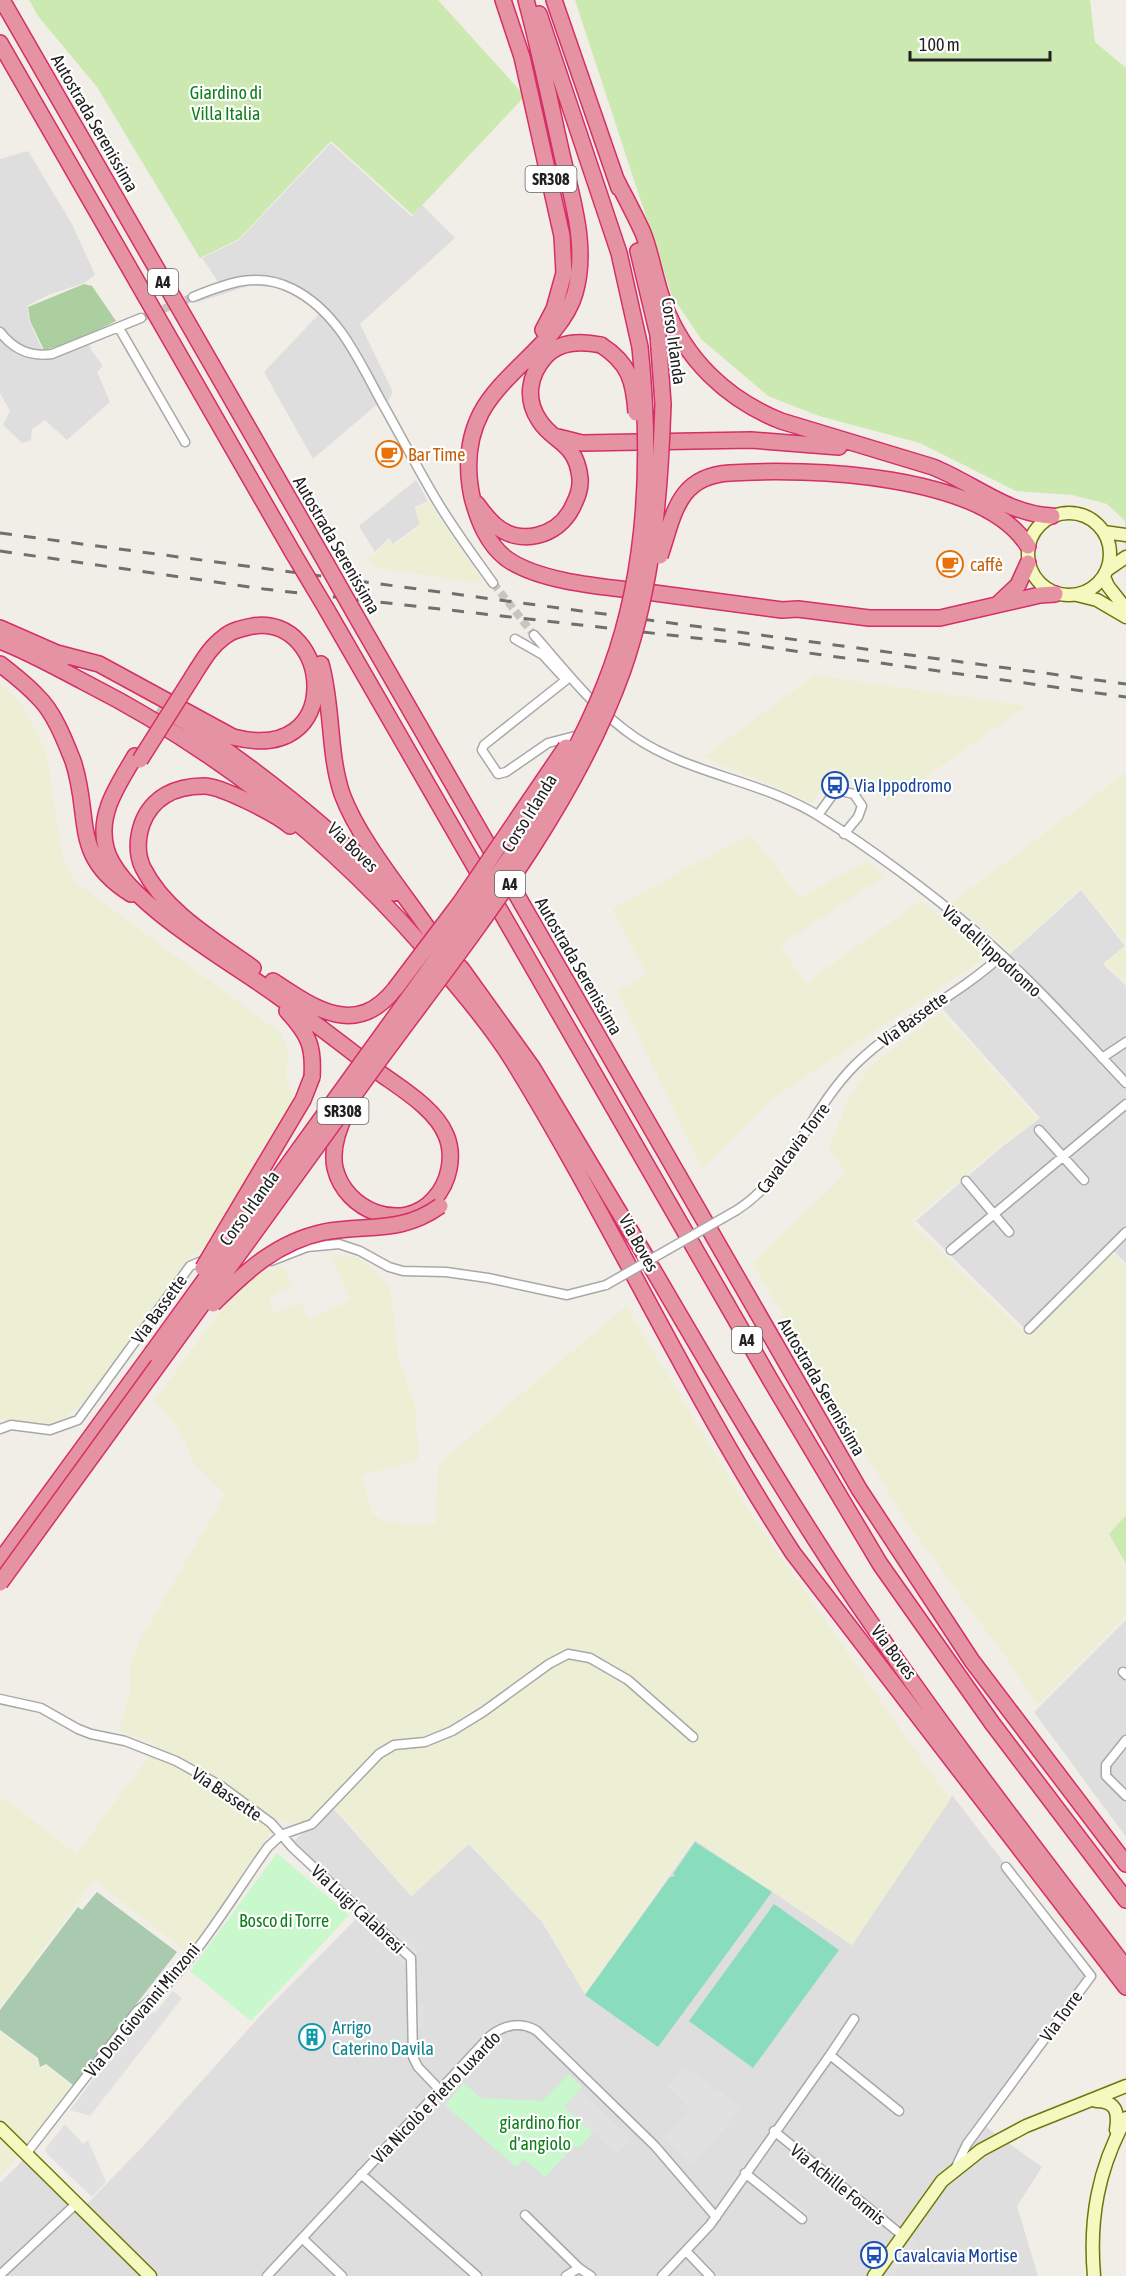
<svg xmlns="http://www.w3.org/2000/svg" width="1126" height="2276" font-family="'Asap Condensed',sans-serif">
<rect width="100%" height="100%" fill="#f1eee8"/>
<path fill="#dfdede" d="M 331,143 L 412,217 L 422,205 L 455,238 L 360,324 L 393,392 L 388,401 L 375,406 L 313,459 L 264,372 L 320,313 L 305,301 L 280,288 L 252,285 L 198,302 L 192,293 L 219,283 L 202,258 L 239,240 Z
M 28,151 L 72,224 L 95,275 L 84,283 L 48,295 L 27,306 L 29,321 L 43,351 L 73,342 L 88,334 L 91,350 L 103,366 L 97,372 L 110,402 L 67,440 L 45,420 L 32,429 L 31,440 L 22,443 L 3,425 L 10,411 L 0,393 L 0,159 Z
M 416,480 L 428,501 L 415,507 L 420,524 L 393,544 L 389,538 L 375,552 L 359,526 Z
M 1081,890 L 1125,946 L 1103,964 L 1126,986 L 1126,1263 L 1108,1246 L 1025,1329 L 916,1221 L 1003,1146 L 1040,1118 L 941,1007 L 999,964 Z
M 1126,1620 L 1126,1837 L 1034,1712 Z
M 952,1795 L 1090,1975 L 979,2122 L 1042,2167 L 1017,2206 L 1038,2276 L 0,2276 L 0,2183 L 29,2154 L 85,2206 L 147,2142 L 260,2016 L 361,1914 L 287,1846 L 334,1809 L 411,1896 L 469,1844 L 542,1922 L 585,1994 L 695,1840 L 852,1945 Z"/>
<path fill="#edefd5" d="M 429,502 L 475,569 L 484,584 L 373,567 L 368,557 L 376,554 L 388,539 L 393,546 L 420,526 L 415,508 Z
M 815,675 L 1027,706 L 890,802 L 832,766 L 813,803 L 703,757 Z
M 0,683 L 23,706 L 46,751 L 62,854 L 74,881 L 281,1033 L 289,1053 L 286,1075 L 294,1098 L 207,1245 L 188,1259 L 88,1398 L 57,1424 L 38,1425 L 2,1419 L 0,1421 Z
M 1126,772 L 1126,985 L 1105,964 L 1126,945 L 1081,888 L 1011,952 L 952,902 Z
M 751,834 L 800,898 L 867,861 L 885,876 L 780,946 L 806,983 L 920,901 L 977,946 L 982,953 L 982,960 L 772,1099 L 702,1169 L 617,991 L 647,975 L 612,909 Z
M 941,1012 L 1038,1119 L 1002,1145 L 911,1222 L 1027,1336 L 1111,1252 L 1126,1266 L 1126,1515 L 1109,1534 L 1126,1564 L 1126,1616 L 1037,1706 L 1006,1658 L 907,1523 L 752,1263 L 845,1174 L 829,1147 L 848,1101 L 868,1068 Z
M 331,1255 L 355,1256 L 376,1271 L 391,1290 L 398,1356 L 415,1405 L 419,1460 L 362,1475 L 372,1513 L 382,1520 L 416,1525 L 435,1524 L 439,1463 L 626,1306 L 752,1515 L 950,1800 L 852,1945 L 694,1839 L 585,1993 L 543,1922 L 469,1843 L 412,1896 L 335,1808 L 305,1827 L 279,1820 L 190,1955 L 94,1880 L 0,2008 L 0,1802 L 4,1798 L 76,1854 L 157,1745 L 119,1731 L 130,1689 L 130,1664 L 140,1640 L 225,1494 L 193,1463 L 187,1445 L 175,1424 L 154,1401 L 221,1310 L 253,1277 L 282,1265 L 292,1285 L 268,1299 L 276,1314 L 301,1302 L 310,1319 L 350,1300 Z
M 0,2032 L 39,2060 L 36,2064 L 42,2069 L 46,2065 L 75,2089 L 0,2178 Z"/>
<path fill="#cce9b1" d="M 29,0 L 438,0 L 525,96 L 413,215 L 331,141 L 239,239 L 200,258 L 97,87 L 38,16 Z
M 575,0 L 1090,0 L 1095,42 L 1126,68 L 1126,587 L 1125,521 L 1107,504 L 1072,495 L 1016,491 L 920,443 L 819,416 L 768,396 L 701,339 L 672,296 Z
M 1126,1515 L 1126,1564 L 1109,1534 Z"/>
<path fill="#accf9f" d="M 84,284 L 92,286 L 116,321 L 73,342 L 44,350 L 30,321 L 28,307 Z"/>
<path fill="#aacaaf" d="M 97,1892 L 177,1952 L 73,2085 L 46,2064 L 40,2067 L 38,2058 L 0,2030 L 0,2010 L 78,1907 L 82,1910 Z"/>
<path fill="#c8f8cc" d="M 277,1853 L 349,1915 L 251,2021 L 190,1971 Z
M 569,2074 L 582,2087 L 564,2107 L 593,2133 L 578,2148 L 574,2146 L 545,2177 L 524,2159 L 516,2167 L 445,2105 L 464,2083 L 480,2098 L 542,2101 Z"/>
<path fill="#89ddbd" d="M 695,1842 L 772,1892 L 658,2047 L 585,1995 L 670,1877 L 675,1876 L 673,1874 Z
M 774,1904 L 839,1950 L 753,2068 L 689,2021 Z"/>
<path fill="#e1e1e1" d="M 357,1914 L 409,1962 L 405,1967 L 353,1918 Z
M 394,1928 L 419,1950 L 414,1955 L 390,1932 Z
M 173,1991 L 182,1998 L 90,2116 L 70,2110 L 141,2016 L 156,2012 Z
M 417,2003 L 424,2003 L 423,2028 L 416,2028 Z
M 683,2066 L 741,2106 L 723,2131 L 691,2163 L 663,2138 L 691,2111 L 668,2087 Z
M 580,2091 L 631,2138 L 617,2154 L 565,2107 Z
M 65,2124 L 83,2144 L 88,2140 L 106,2182 L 92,2197 L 47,2154 L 45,2149 Z
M 824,2177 L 856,2203 L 852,2208 L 820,2182 Z
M 784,2192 L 809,2213 L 806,2216 L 781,2196 Z
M 910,2237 L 917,2242 L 892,2275 L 886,2270 Z"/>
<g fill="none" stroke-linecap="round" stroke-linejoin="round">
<path stroke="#c7c5c0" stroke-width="8" stroke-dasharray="8 4" stroke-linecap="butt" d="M 141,318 L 193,297
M 493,583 L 534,635"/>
<path stroke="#c7c5c0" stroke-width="15" stroke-dasharray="15 8" stroke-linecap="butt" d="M 159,706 L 176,716"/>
<defs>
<path id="street" d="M 193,297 C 227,283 258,271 293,289 C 338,312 358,359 381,401 C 399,433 416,465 434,496 C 452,527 473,555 493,583
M 119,328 L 185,442
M 0,332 C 14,350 30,357 52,354 L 141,318
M 534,635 C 565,670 597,712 636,738 C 692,775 763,781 819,816 C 870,848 931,893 976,932 C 1030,978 1078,1032 1126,1083
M 515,639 L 543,655 L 566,680 L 484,745 L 482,750 L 498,774 L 506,772 L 548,743 L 583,734
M 818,815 L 836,790 L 854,794 L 862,806 L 858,817 L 844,834
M 1102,1058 L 1126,1042
M 1039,1130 L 1084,1180
M 966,1181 L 1009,1232
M 737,1210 C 791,1175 810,1110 855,1065 C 898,1022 957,997 1002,955
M 951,1250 L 1126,1104
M 271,1261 L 307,1247 L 339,1244 L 360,1251 L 389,1267 L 403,1271 L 446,1272 L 488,1278 L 567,1295 L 606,1285
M 1029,1329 L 1126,1232
M 0,1429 L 11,1425 L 50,1430 L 78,1420 L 190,1266 L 209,1258
M 1123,1672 L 1126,1675
M 0,1699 L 41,1708 L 78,1729 L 91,1734 L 125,1741 L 176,1761 L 221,1786 L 271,1823 L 293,1848 L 411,1958 L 413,2057 L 418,2067 L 440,2090
M 1126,1740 L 1106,1765 L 1106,1776 L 1126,1796
M 830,2055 L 854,2019
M 774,2131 L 903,2236
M 26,2154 L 137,2011 C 191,1971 229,1901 268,1847 L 281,1835 L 312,1824 L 379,1754 L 394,1745 L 425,1742 L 452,1731 L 483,1712 L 549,1664 L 568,1654 L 590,1658 L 628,1680 L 693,1737
M 955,2169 L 967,2144 L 1091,1976 L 1006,1867
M 745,2173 L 802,2219
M 361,2174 L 477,2276
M 525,2215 L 579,2268 L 591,2276
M 302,2238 L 342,2276
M 686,2251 L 710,2276
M 0,2275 L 77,2203
M 267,2276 L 490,2036 C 504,2025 521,2021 537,2031 L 655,2146 L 716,2217
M 566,2276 L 579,2268
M 662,2276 L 710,2225 L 830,2055 L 899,2111"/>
<path id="secondary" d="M1028 554a41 41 0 1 1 82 0a41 41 0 1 1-82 0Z
M 1104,532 L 1126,535
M 1107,570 L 1126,557
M 1104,577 L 1108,586 L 1126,609
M 1077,595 L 1097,600 L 1126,617
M 1096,2101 C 1116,2101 1119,2112 1116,2130
M 0,2128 L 150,2276
M 874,2276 L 942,2181 L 981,2150 L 1026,2126 L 1126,2086
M 1094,2276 C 1089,2219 1098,2169 1126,2118"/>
<path id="highway" d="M 2,0 L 326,563
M 503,0 L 522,57 L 562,236 L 564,273 L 554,309 L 543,330
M 526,0 C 539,48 549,97 560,146 C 570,193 589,244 575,293 C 562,339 503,371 481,413 C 467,440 466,468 472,497 C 478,520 487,544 507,559 C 541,583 607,587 647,592 C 692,598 737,604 782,610 L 798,609 L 869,618 L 940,618 L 1040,595 L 1055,594
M 554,0 L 619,188
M 539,14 L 619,253 L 640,347
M 0,43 L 293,553
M 616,179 C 625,197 635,215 643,233 C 652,256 655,281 664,304 C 685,359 726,399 781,421 L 933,467 C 973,483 1007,514 1052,516
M 638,251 L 658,335 L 663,404
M 558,437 L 582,443 L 751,440 L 839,447
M 730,473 C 808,468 982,473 1028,546
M 477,504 C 482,511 488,519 495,525 C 520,547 558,536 572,508 C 577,498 581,489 580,478 C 576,441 553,443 539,420 C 525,399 529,375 545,357 C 559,341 582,341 601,345
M 999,603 L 1018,585 L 1028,563
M 327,610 L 771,1381 L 880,1564 L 992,1723 L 1126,1900
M 356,616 L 859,1489 L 972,1661 L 1126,1864
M 0,628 L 66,657
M 0,641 C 29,652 57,668 84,682 C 224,753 345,851 445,972 C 469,1000 494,1030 513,1061 C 612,1222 690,1395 793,1553 L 1126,1987
M 57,653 L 99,664 L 233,737 C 347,766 331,614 253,626 C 243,628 232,630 224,637 C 210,647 202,662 193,676
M 0,664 C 13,674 27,685 38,697 C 54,712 65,741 73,761 C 92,818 70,856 131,894
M 321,664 C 333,707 328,752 342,794 C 359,840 403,892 431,933
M 176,716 C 255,768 328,825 394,893
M 135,756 C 119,784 97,813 106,848 C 119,899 229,961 272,992 C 307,1017 342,1044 377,1071 C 400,1088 435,1108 446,1135 C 455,1156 449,1183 434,1199 C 403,1234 345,1211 335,1168 C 331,1149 339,1127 347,1111
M 253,968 C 214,940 165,912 143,868 C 136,853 137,839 142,824 C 152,797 176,786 204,786 C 221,786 276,814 290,826
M 461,968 L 532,1067 L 646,1257
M 273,981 C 315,1009 356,1038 395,989
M 287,1011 C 309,1035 314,1046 312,1077
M 652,1268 C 715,1376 778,1484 847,1588 C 935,1719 1031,1843 1126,1968
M 0,1561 L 152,1353"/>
</defs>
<use href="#street" stroke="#a8a8a8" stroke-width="11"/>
<use href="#secondary" stroke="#6b7808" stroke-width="15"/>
<use href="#highway" stroke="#d72e67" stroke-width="18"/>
<use href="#street" stroke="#fff" stroke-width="8"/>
<use href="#secondary" stroke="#f5f8bf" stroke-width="12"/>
<use href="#highway" stroke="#e593a2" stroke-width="15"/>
<path stroke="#6f6f6f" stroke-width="3" stroke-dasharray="12 12" stroke-linecap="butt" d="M 0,533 L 1126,684
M 0,551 L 264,589 L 722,641 L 1126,697"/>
<defs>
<path id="street-bridge" d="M 606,1285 L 737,1210"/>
<path id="highway-bridge" d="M 601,345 C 629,363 634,381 636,413
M 293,553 L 327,610
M 660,556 C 674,515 677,476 730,473
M 326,563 L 356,616
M 140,760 L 193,676
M 395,989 L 460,903 L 566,747
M 203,1268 L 303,1100 L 312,1077
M 213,1304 C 246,1271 277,1242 324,1232 C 368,1224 401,1234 440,1206
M 152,1353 L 537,820 C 564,771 592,721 611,668 C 648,567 651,452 640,347
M 0,1583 C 124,1413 247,1243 370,1073 C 461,948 571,816 623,670 C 653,584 660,495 663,404"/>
</defs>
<use href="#street-bridge" stroke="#a8a8a8" stroke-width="11" stroke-linecap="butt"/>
<use href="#highway-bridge" stroke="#d72e67" stroke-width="18" stroke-linecap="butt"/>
<use href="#street-bridge" stroke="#fff" stroke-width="8"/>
<use href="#highway-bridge" stroke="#e593a2" stroke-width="15"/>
</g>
<defs>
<symbol id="cafe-ring" viewBox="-11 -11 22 22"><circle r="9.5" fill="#fff" stroke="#e8710a" stroke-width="1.5"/><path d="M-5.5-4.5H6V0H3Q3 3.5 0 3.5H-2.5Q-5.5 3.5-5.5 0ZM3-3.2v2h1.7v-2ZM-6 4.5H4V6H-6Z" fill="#e8710a"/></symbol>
<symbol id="bus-ring" viewBox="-11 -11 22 22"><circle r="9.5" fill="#fff" stroke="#1a4fb4" stroke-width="1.5"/><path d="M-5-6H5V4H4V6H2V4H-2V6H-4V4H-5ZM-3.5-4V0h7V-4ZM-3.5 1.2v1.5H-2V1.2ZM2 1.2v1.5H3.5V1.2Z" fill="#1a4fb4"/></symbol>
<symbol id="building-ring" viewBox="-11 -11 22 22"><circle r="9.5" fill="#fff" stroke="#0f9aa8" stroke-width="1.5"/><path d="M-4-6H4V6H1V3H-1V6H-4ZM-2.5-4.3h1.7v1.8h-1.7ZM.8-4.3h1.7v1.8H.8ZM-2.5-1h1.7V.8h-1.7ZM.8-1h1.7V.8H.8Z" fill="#0f9aa8"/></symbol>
</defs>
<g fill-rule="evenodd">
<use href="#cafe-ring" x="374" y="439" width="30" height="30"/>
<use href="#cafe-ring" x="935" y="549" width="30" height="30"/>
<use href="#bus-ring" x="820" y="770" width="30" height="30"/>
<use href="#building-ring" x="297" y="2022" width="30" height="30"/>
<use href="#bus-ring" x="859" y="2240" width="30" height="30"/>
</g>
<g text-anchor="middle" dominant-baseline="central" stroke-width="4.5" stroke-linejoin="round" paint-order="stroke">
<g fill="#fff" stroke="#646464" stroke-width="1.5">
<rect x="525.5" y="166" width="51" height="26" rx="4.5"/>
<rect x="148" y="269" width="30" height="26" rx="4.5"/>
<rect x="495" y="871" width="30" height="26" rx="4.5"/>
<rect x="317.5" y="1098" width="51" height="26" rx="4.5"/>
<rect x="732" y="1327" width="30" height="26" rx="4.5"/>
</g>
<g font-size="16" font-weight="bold" fill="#212121">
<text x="551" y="179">SR308</text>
<text x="163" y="282">A4</text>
<text x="510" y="884">A4</text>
<text x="343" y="1111">SR308</text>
<text x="747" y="1340">A4</text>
</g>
<g font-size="18" fill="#0f7f19" stroke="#fff">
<text x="226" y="92">Giardino di<tspan x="226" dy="21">Villa Italia</tspan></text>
<text x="284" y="1920">Bosco di Torre</text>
<text x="540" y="2122">giardino fior<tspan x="540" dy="21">d'angiolo</tspan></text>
</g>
<g font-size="18" fill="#212121" stroke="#fff">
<text transform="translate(95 123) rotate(60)">Autostrada Serenissima</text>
<text transform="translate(674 341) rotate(82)">Corso Irlanda</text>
<text transform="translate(337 545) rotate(60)">Autostrada Serenissima</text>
<text transform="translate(529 813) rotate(-58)">Corso Irlanda</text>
<text transform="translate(353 847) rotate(44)">Via Boves</text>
<text transform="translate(992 951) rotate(42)">Via dell'Ippodromo</text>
<text transform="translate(579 966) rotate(60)">Autostrada Serenissima</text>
<text transform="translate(913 1019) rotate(-36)">Via Bassette</text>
<text transform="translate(793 1148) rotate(-53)">Cavalcavia Torre</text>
<text transform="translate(249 1208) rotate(-54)">Corso Irlanda</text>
<text transform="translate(639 1243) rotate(61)">Via Boves</text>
<text transform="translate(159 1309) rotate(-54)">Via Bassette</text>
<text transform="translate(822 1387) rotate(60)">Autostrada Serenissima</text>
<text transform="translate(894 1652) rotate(53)">Via Boves</text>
<text transform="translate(227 1794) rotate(34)">Via Bassette</text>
<text transform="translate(358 1909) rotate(43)">Via Luigi Calabresi</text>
<text transform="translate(142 2010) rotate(-50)">Via Don Giovanni Minzoni</text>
<text transform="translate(1061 2016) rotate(-54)">Via Torre</text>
<text transform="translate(436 2097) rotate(-46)">Via Nicolò e Pietro Luxardo</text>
<text transform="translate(838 2184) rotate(39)">Via Achille Formis</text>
</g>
<g font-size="18" fill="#c56008" stroke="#fff" text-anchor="start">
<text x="408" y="454">Bar Time</text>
<text x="970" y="564">caffè</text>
</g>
<g font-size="18" fill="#164399" stroke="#fff" text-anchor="start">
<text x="854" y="785">Via Ippodromo</text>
<text x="894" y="2255">Cavalcavia Mortise</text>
</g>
<g font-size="18" fill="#0d838f" stroke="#fff" text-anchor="start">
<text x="332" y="2027">Arrigo<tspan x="332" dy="21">Caterino Davila</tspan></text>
</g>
</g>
<path d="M910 51v9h140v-9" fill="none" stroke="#212121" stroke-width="3"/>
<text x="919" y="51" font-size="18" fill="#212121" stroke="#ffffff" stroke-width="4.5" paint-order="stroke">100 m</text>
</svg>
